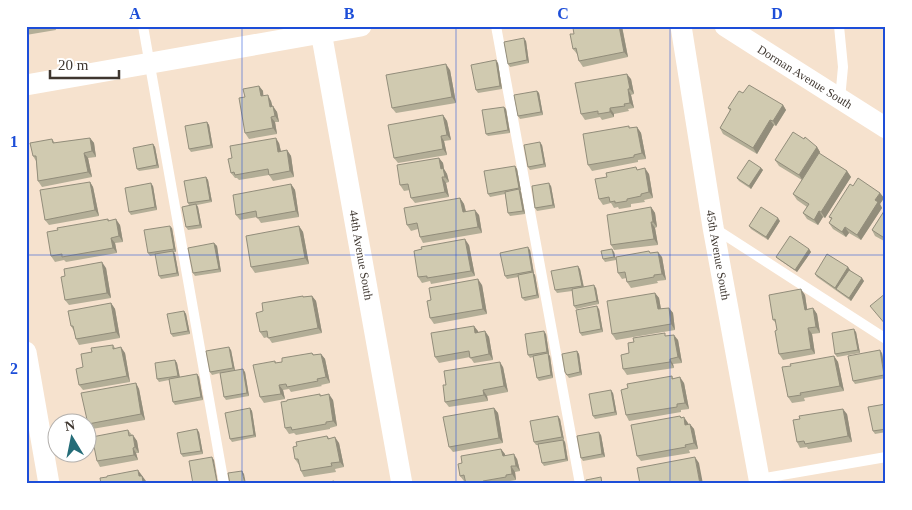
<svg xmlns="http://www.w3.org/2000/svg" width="912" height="510" font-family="Georgia,serif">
<rect width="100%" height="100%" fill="#f6e2ce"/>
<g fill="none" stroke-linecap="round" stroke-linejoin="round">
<path stroke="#fff" stroke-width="10" d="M 143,26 L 224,484
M 496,26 L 580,484
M 839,26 L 843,67 L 840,99
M 714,228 L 886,339
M 759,479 L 886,457"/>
<path stroke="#fff" stroke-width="21" d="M 320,26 L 402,484
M 681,26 L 713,227 L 760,484
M 725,26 L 886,128
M 26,85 L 361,26
M 26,352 L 49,484"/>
</g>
<path fill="#b3ae97" d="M 26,26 L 55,26 L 56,30 L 26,35 Z
M 587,26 L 622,26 L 628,57 L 583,67 L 579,61 L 578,54 L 577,54 L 573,49 L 574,34 Z
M 526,41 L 529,63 L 510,67 L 508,64 Z
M 498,63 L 502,89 L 478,93 L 476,90 Z
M 450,70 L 456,103 L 396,113 L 392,108 Z
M 631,79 L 634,94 L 631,95 L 634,108 L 628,109 L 629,111 L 614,114 L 614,117 L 602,120 L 600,117 L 585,120 L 581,114 Z
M 259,86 L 263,91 L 263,96 L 271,101 L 272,106 L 277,112 L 279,122 L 275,122 L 277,134 L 249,139 L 245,133 L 245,97 Z
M 537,91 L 539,93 L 543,115 L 520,119 L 518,116 Z
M 743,93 L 783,105 L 786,110 L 776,126 L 774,125 L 757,154 L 723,134 L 720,128 L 730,111 L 728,108 Z
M 504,107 L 506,109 L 510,133 L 488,136 L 486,134 Z
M 443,115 L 447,121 L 451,140 L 444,141 L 447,155 L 398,163 L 394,158 Z
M 207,122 L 209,125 L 213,148 L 191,152 L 189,149 Z
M 637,127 L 641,133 L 646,159 L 638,160 L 638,162 L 592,171 L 588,165 L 630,128 Z
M 90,138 L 94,143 L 96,157 L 88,158 L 92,177 L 42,187 L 38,181 L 36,161 L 33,156 L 52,139 L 55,143 Z
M 279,143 L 281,151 L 287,150 L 291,156 L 294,177 L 273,181 L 269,175 L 239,180 L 237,178 L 235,178 L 231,173 L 232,158 Z
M 153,144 L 155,147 L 159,168 L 139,171 L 137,169 Z
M 542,145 L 546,167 L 530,170 L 528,167 Z
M 817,147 L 820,152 L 820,154 L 847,171 L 851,177 L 825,218 L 823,217 L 818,225 L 807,219 L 803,213 L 807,207 L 797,200 L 793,194 L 802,180 L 779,166 L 775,160 Z
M 439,158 L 443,163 L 444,169 L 447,174 L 449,182 L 446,183 L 449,197 L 415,203 L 411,198 L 410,190 L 404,191 L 400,185 Z
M 515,166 L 517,169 L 525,214 L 510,216 L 508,213 L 505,194 L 490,197 L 488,194 Z
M 761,168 L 763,170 L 751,189 L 739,181 L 737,178 Z
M 638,170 L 649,174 L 653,198 L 644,200 L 645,202 L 631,204 L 631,207 L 619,209 L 618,207 L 614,208 L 611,203 L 603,205 L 599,199 L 607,177 Z
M 206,177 L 208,180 L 212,202 L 197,205 L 198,207 L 202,228 L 188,230 L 186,227 L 189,205 L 188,203 Z
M 90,182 L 93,187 L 99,216 L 49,225 L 45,220 Z
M 291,184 L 295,190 L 299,217 L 261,223 L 257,217 L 240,220 L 236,215 Z
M 153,186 L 157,210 L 131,215 L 129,212 Z
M 551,186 L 555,208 L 537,211 L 535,208 Z
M 853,186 L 880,193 L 884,198 L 880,204 L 882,208 L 861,240 L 849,233 L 846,237 L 833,229 L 829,223 L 831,219 L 829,217 Z
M 460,198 L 464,204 L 466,211 L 479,215 L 482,233 L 423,243 L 420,237 L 418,229 L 411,231 L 407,225 Z
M 651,207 L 655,213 L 657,227 L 655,228 L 658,245 L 614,250 L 611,245 Z
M 886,208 L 886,242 L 875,236 L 872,230 Z
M 108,219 L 109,221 L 120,225 L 123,242 L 115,243 L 117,253 L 66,262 L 64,260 L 55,262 L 51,256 L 58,230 Z
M 780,221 L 768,240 L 751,229 L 749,226 Z
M 299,226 L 303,232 L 309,264 L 255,273 L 251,267 Z
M 172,228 L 176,252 L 174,252 L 175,254 L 179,276 L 161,279 L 159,276 L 156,255 L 150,256 L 148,253 Z
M 214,243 L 217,246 L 221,272 L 195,276 L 193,273 Z
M 469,245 L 475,276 L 431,284 L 430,281 L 422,283 L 418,277 Z
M 809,249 L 811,252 L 797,272 L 778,259 L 776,257 Z
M 530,250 L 534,274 L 535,275 L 539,298 L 525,301 L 522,298 L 519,277 L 507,279 L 505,276 Z
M 614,252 L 616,260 L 605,262 L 603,259 Z
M 650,253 L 662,257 L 666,280 L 657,281 L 658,283 L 631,288 L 627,282 L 626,278 L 622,279 L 618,273 Z
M 848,267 L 850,270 L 864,281 L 851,301 L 817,277 L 815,274 Z
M 106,268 L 111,298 L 69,305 L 65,300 Z
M 580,269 L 584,287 L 596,288 L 599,304 L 576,309 L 574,306 L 572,291 L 557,293 L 555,290 Z
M 482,285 L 487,314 L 434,324 L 430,318 Z
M 655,293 L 659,298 L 661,309 L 669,308 L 673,313 L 675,330 L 616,340 L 612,334 Z
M 805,295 L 807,309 L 813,308 L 817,314 L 820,333 L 812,334 L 815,354 L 783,360 L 779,354 L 777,330 L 776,323 L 773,320 Z
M 312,296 L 316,301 L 322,333 L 272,343 L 268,337 L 264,338 L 260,332 L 263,311 L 304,297 Z
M 111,303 L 115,309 L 120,338 L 79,345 L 76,339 L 74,331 L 71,326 Z
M 599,309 L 603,332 L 582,336 L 580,333 Z
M 184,311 L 186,314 L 190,334 L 173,337 L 171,334 Z
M 474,326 L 478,332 L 485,331 L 489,337 L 493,360 L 474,363 L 470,357 L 439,363 L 435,357 Z
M 856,332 L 860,353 L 837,357 L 835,354 Z
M 546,334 L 549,354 L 548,355 L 550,356 L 553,378 L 539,381 L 537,378 L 533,357 L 530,358 L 528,355 Z
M 667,336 L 678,340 L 682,363 L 673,364 L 674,368 L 627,375 L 623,369 L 629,353 Z
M 113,345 L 115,348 L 125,353 L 130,382 L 83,390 L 79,385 L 83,367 L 92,352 Z
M 231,350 L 235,370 L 245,372 L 249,396 L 226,400 L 224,397 L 220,373 L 212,375 L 210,372 Z
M 577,351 L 579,354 L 582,375 L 569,378 L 565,372 Z
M 312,353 L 314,355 L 321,354 L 325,359 L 330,383 L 321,385 L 322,386 L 291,392 L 289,389 L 283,390 L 285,399 L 264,403 L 260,397 L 275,361 L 276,363 L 282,362 Z
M 882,353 L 886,378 L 855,384 L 853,381 Z
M 834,356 L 838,362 L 844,391 L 804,398 L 805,401 L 792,403 L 788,397 Z
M 175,360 L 177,363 L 180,377 L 197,374 L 199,377 L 203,400 L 175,405 L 173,402 L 169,380 L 159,382 L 157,379 Z
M 503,367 L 508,392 L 487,396 L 488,401 L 449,407 L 445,402 Z
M 672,376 L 673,378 L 684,383 L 689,409 L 681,410 L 681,412 L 629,421 L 626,415 L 628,388 Z
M 136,383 L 139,389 L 145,420 L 92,429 L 88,424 Z
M 613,393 L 617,415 L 595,419 L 593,416 Z
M 321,395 L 333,400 L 337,426 L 330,428 L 330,429 L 296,435 L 294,433 L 289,434 L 285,428 Z
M 886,404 L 886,432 L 875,434 L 873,431 Z
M 250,408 L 252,411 L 256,437 L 232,442 L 230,439 Z
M 494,408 L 498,413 L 503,443 L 453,452 L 449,447 Z
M 847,414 L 852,442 L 808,449 L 807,447 L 800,448 L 797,442 Z
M 680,416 L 694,429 L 698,449 L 689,450 L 690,453 L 641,461 L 637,456 Z
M 560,419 L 564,440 L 565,442 L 568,461 L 544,466 L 542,463 L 538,445 L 536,445 L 534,442 Z
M 128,430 L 137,441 L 139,453 L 136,453 L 138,460 L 100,467 L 97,461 Z
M 199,432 L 203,454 L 183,457 L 181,454 Z
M 601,435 L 605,457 L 583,461 L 581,458 Z
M 327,436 L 329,438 L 339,443 L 344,467 L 335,469 L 336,472 L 304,477 L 301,471 L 299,465 L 295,459 L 297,446 Z
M 501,449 L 505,455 L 517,459 L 520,471 L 515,472 L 516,480 L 510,481 L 510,483 L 504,484 L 466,484 L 465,481 L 464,481 L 460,476 L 462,463 Z"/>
<path fill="#928d7b" d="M 619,26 L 622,26 L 622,27 L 628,57 L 624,52 Z
M 524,38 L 526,41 L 529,63 L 527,60 Z
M 496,60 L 498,63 L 502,89 L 500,86 Z
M 446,64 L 450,70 L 456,103 L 452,97 Z
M 627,74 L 631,79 L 634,94 L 630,89 Z
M 259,86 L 263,91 L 264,102 L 261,96 Z
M 628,89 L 631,95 L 634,108 L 630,103 Z
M 537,91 L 539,93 L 543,115 L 541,112 Z
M 268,95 L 271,101 L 274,112 L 270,107 Z
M 783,105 L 786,110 L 776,126 L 773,121 Z
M 273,106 L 277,112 L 279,122 L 275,116 Z
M 504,107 L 506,109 L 510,133 L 508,130 Z
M 610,108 L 614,114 L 614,117 L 610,112 Z
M 443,115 L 447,121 L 451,140 L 447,135 Z
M 271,117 L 275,122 L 277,134 L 273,128 Z
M 770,120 L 774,125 L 757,154 L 753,148 Z
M 207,122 L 209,125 L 213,148 L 211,145 Z
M 637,127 L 641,133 L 646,159 L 642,153 Z
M 441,136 L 444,141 L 447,155 L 443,149 Z
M 90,138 L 94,143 L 96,157 L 92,151 Z
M 276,138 L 279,143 L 282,157 L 278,152 Z
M 540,142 L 542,145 L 546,167 L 544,164 Z
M 153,144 L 155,147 L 159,168 L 157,165 Z
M 817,147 L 820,152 L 803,181 L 799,175 Z
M 287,150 L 291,156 L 294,177 L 290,171 Z
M 84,153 L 88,158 L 92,177 L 88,172 Z
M 439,158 L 443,163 L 444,169 L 447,174 L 449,182 L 445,177 L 441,169 Z
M 515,166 L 517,169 L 521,191 L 519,188 Z
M 645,168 L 649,174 L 653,198 L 649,192 Z
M 761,168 L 763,170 L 751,189 L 749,186 Z
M 847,171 L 851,177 L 825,218 L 821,212 Z
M 206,177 L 208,180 L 212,202 L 210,200 Z
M 442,177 L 446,183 L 449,197 L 445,192 Z
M 90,182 L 93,187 L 99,216 L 95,210 Z
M 151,183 L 153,186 L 157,210 L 155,207 Z
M 549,183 L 551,186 L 555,208 L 553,205 Z
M 291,184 L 295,190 L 299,217 L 296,211 Z
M 519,189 L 521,192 L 525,214 L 523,211 Z
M 880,193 L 884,198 L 880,204 L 882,208 L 861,240 L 857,235 L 875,200 Z
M 460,198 L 464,204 L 467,217 L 463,212 Z
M 196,204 L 198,207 L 202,228 L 200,225 Z
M 651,207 L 655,213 L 657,227 L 653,222 Z
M 475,210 L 479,215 L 482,233 L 478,227 Z
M 819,211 L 823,217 L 818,225 L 814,220 Z
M 778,218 L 780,221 L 768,240 L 766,237 Z
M 116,219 L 120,225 L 123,242 L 119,236 Z
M 651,222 L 655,228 L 658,245 L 654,239 Z
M 170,226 L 172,228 L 176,252 L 174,249 Z
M 299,226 L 303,232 L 309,264 L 305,258 Z
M 845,227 L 849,233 L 846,237 L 842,232 Z
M 111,238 L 115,243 L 117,253 L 113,248 Z
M 465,239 L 469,245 L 475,276 L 471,271 Z
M 214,243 L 217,246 L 221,272 L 219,269 Z
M 528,247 L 530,250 L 534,274 L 532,271 Z
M 612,249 L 614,252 L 616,260 L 614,257 Z
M 809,249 L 811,252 L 797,272 L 795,270 Z
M 173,251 L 175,254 L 179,276 L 177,273 Z
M 658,252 L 662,257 L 666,280 L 662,274 Z
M 102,262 L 106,268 L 111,298 L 107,293 Z
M 578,266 L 580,269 L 584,289 L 582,286 Z
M 848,267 L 850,270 L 837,290 L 835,288 Z
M 533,272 L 535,275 L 539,298 L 537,295 Z
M 862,278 L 864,281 L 851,301 L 849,298 Z
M 478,279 L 482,285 L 487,314 L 483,309 Z
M 594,285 L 596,288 L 599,304 L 597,301 Z
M 801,289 L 805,295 L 808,315 L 805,310 Z
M 655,293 L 659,298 L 662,315 L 658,309 Z
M 312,296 L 316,301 L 322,333 L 318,328 Z
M 111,303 L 115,309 L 120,338 L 116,332 Z
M 597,306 L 599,309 L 603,332 L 601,329 Z
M 669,308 L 673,313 L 675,330 L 671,324 Z
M 813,308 L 817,314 L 820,333 L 816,327 Z
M 184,311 L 186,314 L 190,334 L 188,331 Z
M 474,326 L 478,331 L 479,338 L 475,333 Z
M 808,328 L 812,334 L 815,354 L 811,349 Z
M 854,329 L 856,332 L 860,353 L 858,350 Z
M 485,331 L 489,337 L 493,360 L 489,354 Z
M 544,331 L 546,334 L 549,354 L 547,352 Z
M 674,335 L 678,340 L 682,363 L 678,357 Z
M 121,347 L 125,353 L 130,382 L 127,376 Z
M 229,347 L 231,350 L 235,371 L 233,368 Z
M 880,350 L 882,353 L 886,377 L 884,375 Z
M 577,351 L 579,354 L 582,375 L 580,372 Z
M 548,353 L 550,356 L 553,378 L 551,375 Z
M 321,354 L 325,359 L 330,383 L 326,377 Z
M 834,356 L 838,362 L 844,391 L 840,386 Z
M 670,359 L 673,364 L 674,368 L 670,362 Z
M 175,360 L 177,363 L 180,379 L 178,376 Z
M 500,362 L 503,367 L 508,392 L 504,386 Z
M 243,369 L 245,372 L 249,396 L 247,393 Z
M 197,374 L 199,377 L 203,400 L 201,397 Z
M 680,377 L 684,383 L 689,409 L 685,403 Z
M 136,383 L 139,389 L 145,420 L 141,414 Z
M 279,385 L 283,390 L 285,399 L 281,394 Z
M 483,390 L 487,396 L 488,401 L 484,395 Z
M 611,390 L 613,393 L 617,415 L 615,412 Z
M 329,394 L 333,400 L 337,426 L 333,421 Z
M 250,408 L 252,411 L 256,437 L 254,435 Z
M 494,408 L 498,413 L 503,443 L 499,438 Z
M 843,409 L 847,414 L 852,442 L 848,436 Z
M 558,416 L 560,419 L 564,440 L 562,437 Z
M 684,417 L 688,423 L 689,430 L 685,425 Z
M 690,424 L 694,429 L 698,449 L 694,443 Z
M 197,429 L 199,432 L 203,454 L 201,451 Z
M 599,432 L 601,435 L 605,457 L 602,454 Z
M 133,435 L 137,441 L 139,453 L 135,447 Z
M 335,437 L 339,443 L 344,467 L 340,462 Z
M 563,440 L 565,442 L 568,461 L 566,459 Z
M 133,448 L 136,453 L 138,460 L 134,455 Z
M 501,449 L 505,454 L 506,461 L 503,456 Z
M 514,454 L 517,459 L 520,471 L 516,466 Z
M 212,457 L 214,460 L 218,484 L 217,482 Z
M 695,457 L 699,463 L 703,484 L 700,484 Z
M 511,466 L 515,472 L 516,480 L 512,474 Z
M 138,470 L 146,481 L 147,484 L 144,484 L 139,476 Z
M 242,471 L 244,474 L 246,484 L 245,484 Z"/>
<path fill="#d0cab0" stroke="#928d7b" d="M 26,26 L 39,26 L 26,29 Z
M 587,26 L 619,26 L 624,52 L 579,61 L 576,48 L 573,49 L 570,34 L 574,34 L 573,28 Z
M 524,38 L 527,60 L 508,64 L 504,42 Z
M 496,60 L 500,86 L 476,90 L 471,65 Z
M 446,64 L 452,97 L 392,108 L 386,75 Z
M 627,74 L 630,89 L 628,89 L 630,103 L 624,104 L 625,106 L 610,108 L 610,112 L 598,114 L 598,111 L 581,114 L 575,83 Z
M 749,85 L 783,105 L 773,121 L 770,120 L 753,148 L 720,128 L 731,109 L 728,108 L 739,91 L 743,93 Z
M 259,86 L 261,96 L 268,95 L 270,107 L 273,106 L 275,116 L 271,117 L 273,128 L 245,133 L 239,98 L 245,97 L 243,89 Z
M 537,91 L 541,112 L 518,116 L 514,95 Z
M 504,107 L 508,130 L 486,134 L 482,110 Z
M 443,115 L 447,135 L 441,136 L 443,149 L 394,158 L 388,125 Z
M 207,122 L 211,145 L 189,149 L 185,126 Z
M 629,126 L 629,128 L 637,127 L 642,153 L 634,155 L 634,157 L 588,165 L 583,134 Z
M 793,132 L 804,139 L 805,137 L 817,147 L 799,175 L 775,160 Z
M 90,138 L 92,151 L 84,153 L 88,172 L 38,181 L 36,156 L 33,156 L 30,143 L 52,139 L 53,143 Z
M 276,138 L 278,152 L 287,150 L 290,171 L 269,175 L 268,169 L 235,175 L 234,172 L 231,173 L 228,159 L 232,158 L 230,146 Z
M 540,142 L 544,164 L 528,167 L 524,145 Z
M 153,144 L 157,165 L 137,169 L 133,148 Z
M 819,153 L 847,171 L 821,212 L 819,211 L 814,220 L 803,213 L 809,204 L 793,194 Z
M 439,158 L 441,169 L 443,168 L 445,177 L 442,177 L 445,192 L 411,198 L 408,184 L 400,185 L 397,165 Z
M 749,160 L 761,168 L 749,186 L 737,178 Z
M 515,166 L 519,188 L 488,194 L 484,171 Z
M 636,167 L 637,170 L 645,168 L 649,192 L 641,194 L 641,196 L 627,199 L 627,201 L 615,203 L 615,201 L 610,202 L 609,197 L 599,199 L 595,179 L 607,177 L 606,173 Z
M 206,177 L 210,200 L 188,203 L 184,181 Z
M 858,178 L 880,193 L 875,200 L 878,202 L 857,235 L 845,227 L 842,232 L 829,223 L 832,218 L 829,217 L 850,184 L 853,186 Z
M 90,182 L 95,210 L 45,220 L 40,190 Z
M 151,183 L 155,207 L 129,212 L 125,188 Z
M 549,183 L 553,205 L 535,208 L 532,186 Z
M 291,184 L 296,211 L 257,218 L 256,211 L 236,215 L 233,195 Z
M 519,189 L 523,211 L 508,213 L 505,192 Z
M 460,198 L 463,212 L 475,210 L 478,227 L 420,237 L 417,223 L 407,225 L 404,208 Z
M 196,204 L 200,225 L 186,227 L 182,207 Z
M 651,207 L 653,222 L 651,222 L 654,239 L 611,245 L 607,215 Z
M 761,207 L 778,218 L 766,237 L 749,226 Z
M 886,208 L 886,239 L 872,230 Z
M 108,219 L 108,221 L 116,219 L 119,236 L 111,238 L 113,248 L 62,257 L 62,254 L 51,256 L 47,232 L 58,230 L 57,228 Z
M 170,226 L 174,249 L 148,253 L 144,230 Z
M 299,226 L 305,258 L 251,267 L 246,236 Z
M 790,236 L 809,249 L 795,270 L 776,257 Z
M 465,239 L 471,271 L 427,278 L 427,276 L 418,277 L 414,251 L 422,249 L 421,247 Z
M 214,243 L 219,269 L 193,273 L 188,248 Z
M 528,247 L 532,271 L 505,276 L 500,253 Z
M 612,249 L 614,257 L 603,259 L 601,251 Z
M 173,251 L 177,273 L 159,276 L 155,254 Z
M 649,251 L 650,253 L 658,252 L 662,274 L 654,275 L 654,277 L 627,282 L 625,272 L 618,273 L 616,257 Z
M 827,254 L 848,267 L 835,288 L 815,274 Z
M 102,262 L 107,293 L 65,300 L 61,277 L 65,276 L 64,269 Z
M 578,266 L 582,286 L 555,290 L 551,271 Z
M 849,270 L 862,278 L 849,298 L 836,289 Z
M 533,272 L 537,295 L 522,298 L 518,275 Z
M 478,279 L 483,309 L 430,318 L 427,301 L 431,300 L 429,288 Z
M 594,285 L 597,301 L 574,306 L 572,289 Z
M 801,289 L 805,310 L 813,308 L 816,327 L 808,328 L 811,349 L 779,354 L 775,331 L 777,330 L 775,319 L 773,320 L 769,295 Z
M 655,293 L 658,309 L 669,308 L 671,324 L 612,334 L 607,301 Z
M 886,293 L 886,325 L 870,306 Z
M 303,296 L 303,297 L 312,296 L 318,328 L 268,338 L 267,331 L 260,332 L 256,313 L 263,311 L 262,303 Z
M 111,303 L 116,332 L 76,339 L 73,326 L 71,326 L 68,311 Z
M 597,306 L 601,329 L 580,333 L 576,310 Z
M 184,311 L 188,331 L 171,334 L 167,314 Z
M 474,326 L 475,333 L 485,331 L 489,354 L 470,358 L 469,351 L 435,357 L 431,333 Z
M 854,329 L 858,350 L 835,354 L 832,333 Z
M 544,331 L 547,352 L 528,355 L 525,334 Z
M 665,333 L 665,336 L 674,335 L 678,357 L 670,359 L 670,362 L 623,369 L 621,355 L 629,353 L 628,343 L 634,342 L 633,338 Z
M 113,345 L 113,349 L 121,347 L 127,376 L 79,385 L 76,369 L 83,367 L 81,354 L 92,352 L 91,348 Z
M 229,347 L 233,368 L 210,372 L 206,351 Z
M 880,350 L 884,375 L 853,381 L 848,356 Z
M 577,351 L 580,372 L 567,375 L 565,372 L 562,354 Z
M 312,353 L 313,355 L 321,354 L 326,377 L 317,379 L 318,381 L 287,387 L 286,384 L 279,385 L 281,394 L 260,397 L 253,365 L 275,361 L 275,363 L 282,362 L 282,358 Z
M 548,353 L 551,375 L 537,378 L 533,356 Z
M 834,356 L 840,386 L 800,393 L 801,395 L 788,397 L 782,367 L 791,366 L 790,364 Z
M 175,360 L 178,376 L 157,379 L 155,363 Z
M 500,362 L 504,386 L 483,390 L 484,395 L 445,402 L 443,385 L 446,385 L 444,371 Z
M 243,369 L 247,393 L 224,397 L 220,373 Z
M 197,374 L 201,397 L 173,402 L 169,379 Z
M 672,376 L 672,379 L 680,377 L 685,403 L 677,404 L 677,407 L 626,415 L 621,390 L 628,388 L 627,384 Z
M 136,383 L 141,414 L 88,424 L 81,393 Z
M 611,390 L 615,412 L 593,416 L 589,394 Z
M 320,394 L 320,396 L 329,394 L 333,421 L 326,422 L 326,424 L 292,430 L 291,427 L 285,428 L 281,402 L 287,401 L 287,400 Z
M 886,404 L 886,429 L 873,431 L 868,407 Z
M 250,408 L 254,435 L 230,439 L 225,413 Z
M 494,408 L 499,438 L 449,447 L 443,417 Z
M 843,409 L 848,436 L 805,444 L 804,441 L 797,442 L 793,420 L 800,419 L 799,416 Z
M 558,416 L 562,437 L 534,442 L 530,421 Z
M 680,416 L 681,418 L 684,417 L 685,425 L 690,424 L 694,443 L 685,445 L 686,447 L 637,456 L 631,425 Z
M 197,429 L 201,451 L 181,454 L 177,433 Z
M 128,430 L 129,436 L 133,435 L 135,447 L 133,448 L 134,455 L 97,461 L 92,437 Z
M 599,432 L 602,454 L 581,458 L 577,436 Z
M 327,436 L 328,439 L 335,437 L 340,462 L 331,463 L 332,466 L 301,471 L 298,459 L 295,459 L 293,447 L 297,446 L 296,442 Z
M 563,440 L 566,459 L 542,463 L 538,444 Z
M 501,449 L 503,456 L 514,454 L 516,466 L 511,466 L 512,474 L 506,475 L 506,477 L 483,481 L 484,484 L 466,484 L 464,475 L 460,476 L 458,464 L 462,463 L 461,456 Z
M 212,457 L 217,482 L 206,484 L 193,484 L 189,461 Z
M 695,457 L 700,484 L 640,484 L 637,468 Z
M 138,470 L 139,476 L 142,476 L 143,482 L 141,483 L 141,484 L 101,484 L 100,478 L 107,477 L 107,476 Z
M 242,471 L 245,484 L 230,484 L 228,473 Z
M 601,477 L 602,484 L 587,484 L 586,480 Z
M 334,481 L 335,484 L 320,484 Z"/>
<path fill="none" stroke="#1d4ed8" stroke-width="1" stroke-opacity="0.55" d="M 242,26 L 242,484M 456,26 L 456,484M 670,26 L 670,484M 26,255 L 886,255"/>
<g text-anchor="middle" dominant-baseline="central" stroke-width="4" stroke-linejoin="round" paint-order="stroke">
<g font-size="12" fill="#3e362f" stroke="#fff">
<text transform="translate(805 77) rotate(32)">Dorman Avenue South</text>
<text transform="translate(361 255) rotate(80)">44th Avenue South</text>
<text transform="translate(718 255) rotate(80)">45th Avenue South</text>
</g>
</g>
<rect width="912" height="510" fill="none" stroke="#ffffff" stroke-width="55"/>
<g transform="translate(72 438) rotate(350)"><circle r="24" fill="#ffffff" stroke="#b2afac"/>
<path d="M0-4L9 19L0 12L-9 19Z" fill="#246c78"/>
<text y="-8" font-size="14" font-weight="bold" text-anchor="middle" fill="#3e362f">N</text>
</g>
<path d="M50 70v8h69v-8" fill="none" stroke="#3e362f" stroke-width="2.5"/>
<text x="58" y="70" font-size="15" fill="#3e362f" stroke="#ffffff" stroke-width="4" paint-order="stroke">20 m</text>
<rect x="28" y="28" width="856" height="454" fill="none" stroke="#1d4ed8" stroke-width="2"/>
<g font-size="16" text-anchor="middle" font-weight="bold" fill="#1d4ed8">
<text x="135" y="19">A</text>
<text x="349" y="19">B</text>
<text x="563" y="19">C</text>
<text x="777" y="19">D</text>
<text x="14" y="147">1</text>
<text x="14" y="374">2</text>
</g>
</svg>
